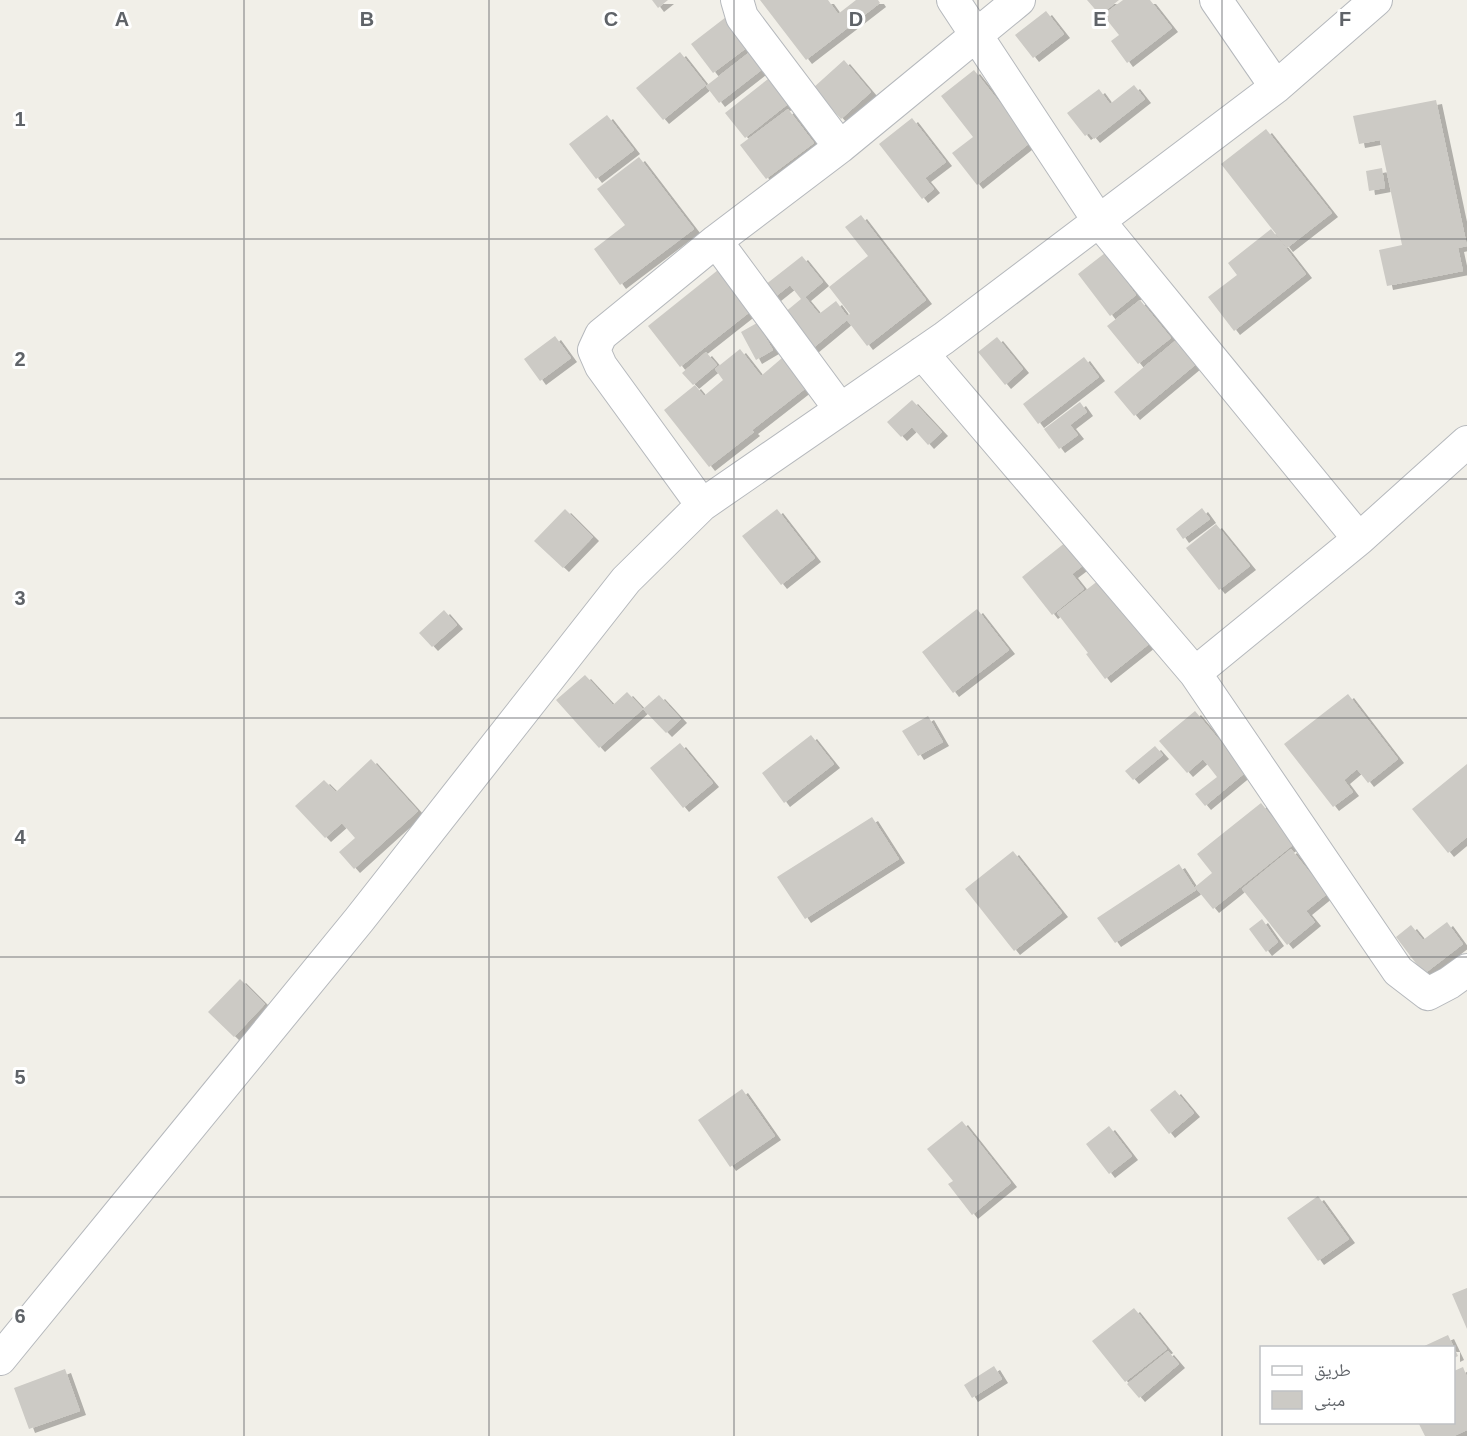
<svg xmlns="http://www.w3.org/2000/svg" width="1467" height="1436" font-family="Arial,'Noto Naskh Arabic',sans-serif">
<defs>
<filter id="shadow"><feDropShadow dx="6" dy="4" stdDeviation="0" flood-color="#0004"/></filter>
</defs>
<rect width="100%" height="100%" fill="#f1efe8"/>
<path fill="#cccac5" filter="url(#shadow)" d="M 652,0 L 668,0 L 658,8 Z
M 760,0 L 828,0 L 838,14 L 856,0 L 878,0 L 880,3 L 806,60 Z
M 1087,0 L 1119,0 L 1100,15 Z
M 1123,0 L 1150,0 L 1172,28 L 1127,63 L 1111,41 L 1119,35 L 1103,15 Z
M 1046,11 L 1064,34 L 1033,58 L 1015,35 Z
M 726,17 L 749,46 L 713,73 L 691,44 Z
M 751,51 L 764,68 L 719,103 L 706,86 Z
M 680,52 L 706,85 L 663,120 L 636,88 Z
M 844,60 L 871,92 L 841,119 L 813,88 Z
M 974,70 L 1031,142 L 977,185 L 952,153 L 973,137 L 941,96 Z
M 768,79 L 788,104 L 745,138 L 725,113 Z
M 1134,85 L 1145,99 L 1094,139 L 1089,133 L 1085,136 L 1067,113 L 1099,89 L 1110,104 Z
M 1436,100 L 1467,246 L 1458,248 L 1463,271 L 1387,286 L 1379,250 L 1402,245 L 1380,140 L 1359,144 L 1353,116 Z
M 788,109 L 814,143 L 766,179 L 740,145 Z
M 607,115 L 634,150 L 596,179 L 569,144 Z
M 912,118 L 946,162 L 925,178 L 934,189 L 922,199 L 879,144 Z
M 1266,129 L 1332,213 L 1287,248 L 1221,164 Z
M 639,157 L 694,229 L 620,285 L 594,249 L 625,225 L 597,189 Z
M 1382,168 L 1385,188 L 1369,191 L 1366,171 Z
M 861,215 L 926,300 L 867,346 L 847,320 L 812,349 L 784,313 L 801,299 L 790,285 L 775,297 L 765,285 L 802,256 L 823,282 L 805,297 L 819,314 L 836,301 L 847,316 L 850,314 L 829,287 L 868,256 L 845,227 Z
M 1271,229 L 1306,274 L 1234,331 L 1208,297 L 1237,275 L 1228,263 Z
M 1105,253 L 1136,295 L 1110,316 L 1078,274 Z
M 718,270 L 751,311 L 680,367 L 648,326 Z
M 1140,300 L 1171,338 L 1138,364 L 1107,326 Z
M 757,323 L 773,350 L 756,360 L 741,332 Z
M 555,336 L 571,358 L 540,381 L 524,359 Z
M 997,337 L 1023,369 L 1005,385 L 978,352 Z
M 1175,341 L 1195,365 L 1134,416 L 1114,392 Z
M 740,349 L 761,376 L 782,358 L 806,388 L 752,430 L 754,432 L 709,467 L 664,410 L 695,385 L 704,396 L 723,380 L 715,369 Z
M 706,352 L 717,365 L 693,385 L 682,373 Z
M 1084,357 L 1099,377 L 1038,424 L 1023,404 Z
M 912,400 L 942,432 L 928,445 L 912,427 L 901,437 L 887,422 Z
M 1080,402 L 1087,412 L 1070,425 L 1078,435 L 1059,449 L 1044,429 Z
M 1202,508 L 1210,519 L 1183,539 L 1176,529 Z
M 565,509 L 593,537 L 563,568 L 534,541 Z
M 777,509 L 815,558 L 781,585 L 742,536 Z
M 1216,524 L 1250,566 L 1219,590 L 1186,548 Z
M 1071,538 L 1089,561 L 1072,574 L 1084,589 L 1052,615 L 1022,577 Z
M 1104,576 L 1154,640 L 1105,679 L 1086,654 L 1088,653 L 1057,613 Z
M 977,609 L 1009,650 L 953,693 L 922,652 Z
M 444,610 L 457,625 L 432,647 L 419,633 Z
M 585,675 L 613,705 L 627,692 L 643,709 L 599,748 L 556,700 Z
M 1348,694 L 1398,759 L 1368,783 L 1357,769 L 1344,780 L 1353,792 L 1333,807 L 1284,744 Z
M 659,695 L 681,719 L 666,733 L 643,709 Z
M 1195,711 L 1246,772 L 1205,806 L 1195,794 L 1217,777 L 1203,759 L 1187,773 L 1159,741 Z
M 928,716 L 943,742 L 918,756 L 902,731 Z
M 811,735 L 834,764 L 784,803 L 762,773 Z
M 680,743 L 713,783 L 683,808 L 650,768 Z
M 1155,746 L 1163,755 L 1133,780 L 1125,771 Z
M 371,759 L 418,811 L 354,869 L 339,852 L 355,838 L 342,823 L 325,838 L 295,806 L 324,780 L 336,792 Z
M 1467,764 L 1467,837 L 1448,853 L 1412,809 Z
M 1261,803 L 1294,844 L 1213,909 L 1195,887 L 1212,873 L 1197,854 Z
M 872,817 L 899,859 L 805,919 L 777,877 Z
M 1291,849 L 1327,894 L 1306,911 L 1315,922 L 1287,945 L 1242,889 Z
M 1013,851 L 1062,913 L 1014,951 L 965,889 Z
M 1179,864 L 1196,890 L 1115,943 L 1097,918 Z
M 1262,919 L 1278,942 L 1266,952 L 1249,929 Z
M 1447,922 L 1463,944 L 1424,974 L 1396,937 L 1411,925 L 1423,940 Z
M 240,979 L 265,1004 L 234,1037 L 208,1012 Z
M 742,1089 L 775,1136 L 730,1167 L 698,1120 Z
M 1175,1090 L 1194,1113 L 1169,1134 L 1150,1110 Z
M 962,1121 L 1011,1183 L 972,1215 L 948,1184 L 953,1181 L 927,1149 Z
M 1109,1126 L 1132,1156 L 1109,1174 L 1086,1144 Z
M 1318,1196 L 1349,1239 L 1318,1261 L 1287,1218 Z
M 1467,1288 L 1467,1329 L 1452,1294 Z
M 1134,1308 L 1167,1349 L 1125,1382 L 1092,1341 Z
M 1448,1335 L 1458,1356 L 1454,1358 L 1454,1348 L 1420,1348 Z
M 1168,1351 L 1179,1364 L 1139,1398 L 1127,1384 Z
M 994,1366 L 1002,1379 L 972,1398 L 964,1385 Z
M 1463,1367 L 1467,1377 L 1467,1430 L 1454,1436 L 1425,1436 L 1418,1422 L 1454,1422 L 1454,1371 Z
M 65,1369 L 80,1411 L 29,1429 L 14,1388 Z"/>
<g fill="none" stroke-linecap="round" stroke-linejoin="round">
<defs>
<path id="minor" d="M 737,0 L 742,17 L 840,147
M 953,0 L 1098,220 L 1359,539
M 1216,0 L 1276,87
M 922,353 L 1195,673
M 840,409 L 716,241 L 840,147 L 1019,0
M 1467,442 L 1359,539 L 1195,673 L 1398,971 L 1428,994 L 1449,983 L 1467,970
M 702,505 L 601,366 L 594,350 L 601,335 L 716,241
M 0,1359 L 359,920 L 626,580 L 702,505 L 944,338 L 1276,87 L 1376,0"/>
</defs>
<use href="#minor" stroke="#b5b8bc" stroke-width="34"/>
<use href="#minor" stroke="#fff" stroke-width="32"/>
</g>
<path fill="none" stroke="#5f6368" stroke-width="1.5" stroke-opacity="0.55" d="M 244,0 L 244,1436M 489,0 L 489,1436M 734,0 L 734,1436M 978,0 L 978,1436M 1222,0 L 1222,1436M 0,239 L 1467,239M 0,479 L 1467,479M 0,718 L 1467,718M 0,957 L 1467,957M 0,1197 L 1467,1197"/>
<g font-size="20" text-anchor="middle" font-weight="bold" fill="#5f6368" stroke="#fff" stroke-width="6" stroke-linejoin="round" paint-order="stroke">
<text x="122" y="26">A</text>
<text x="367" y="26">B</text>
<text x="611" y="26">C</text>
<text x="856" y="26">D</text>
<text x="1100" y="26">E</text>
<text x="1345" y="26">F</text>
<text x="20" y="126">1</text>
<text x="20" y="366">2</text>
<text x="20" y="605">3</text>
<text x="20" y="844">4</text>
<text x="20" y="1084">5</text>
<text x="20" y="1323">6</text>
</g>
<rect x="1260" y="1346" width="195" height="78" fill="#ffffff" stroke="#bfc1c3" stroke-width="1.5"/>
<rect x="1272" y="1366" width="30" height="9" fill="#ffffff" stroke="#bfc1c3" stroke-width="1.5"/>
<text x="1314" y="1376" font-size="18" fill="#5f6368">طريق</text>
<rect x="1272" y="1391" width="30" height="18" fill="#cccac5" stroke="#bfc1c3" stroke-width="1.5"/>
<text x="1314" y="1406" font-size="18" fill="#5f6368">مبنى</text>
</svg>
